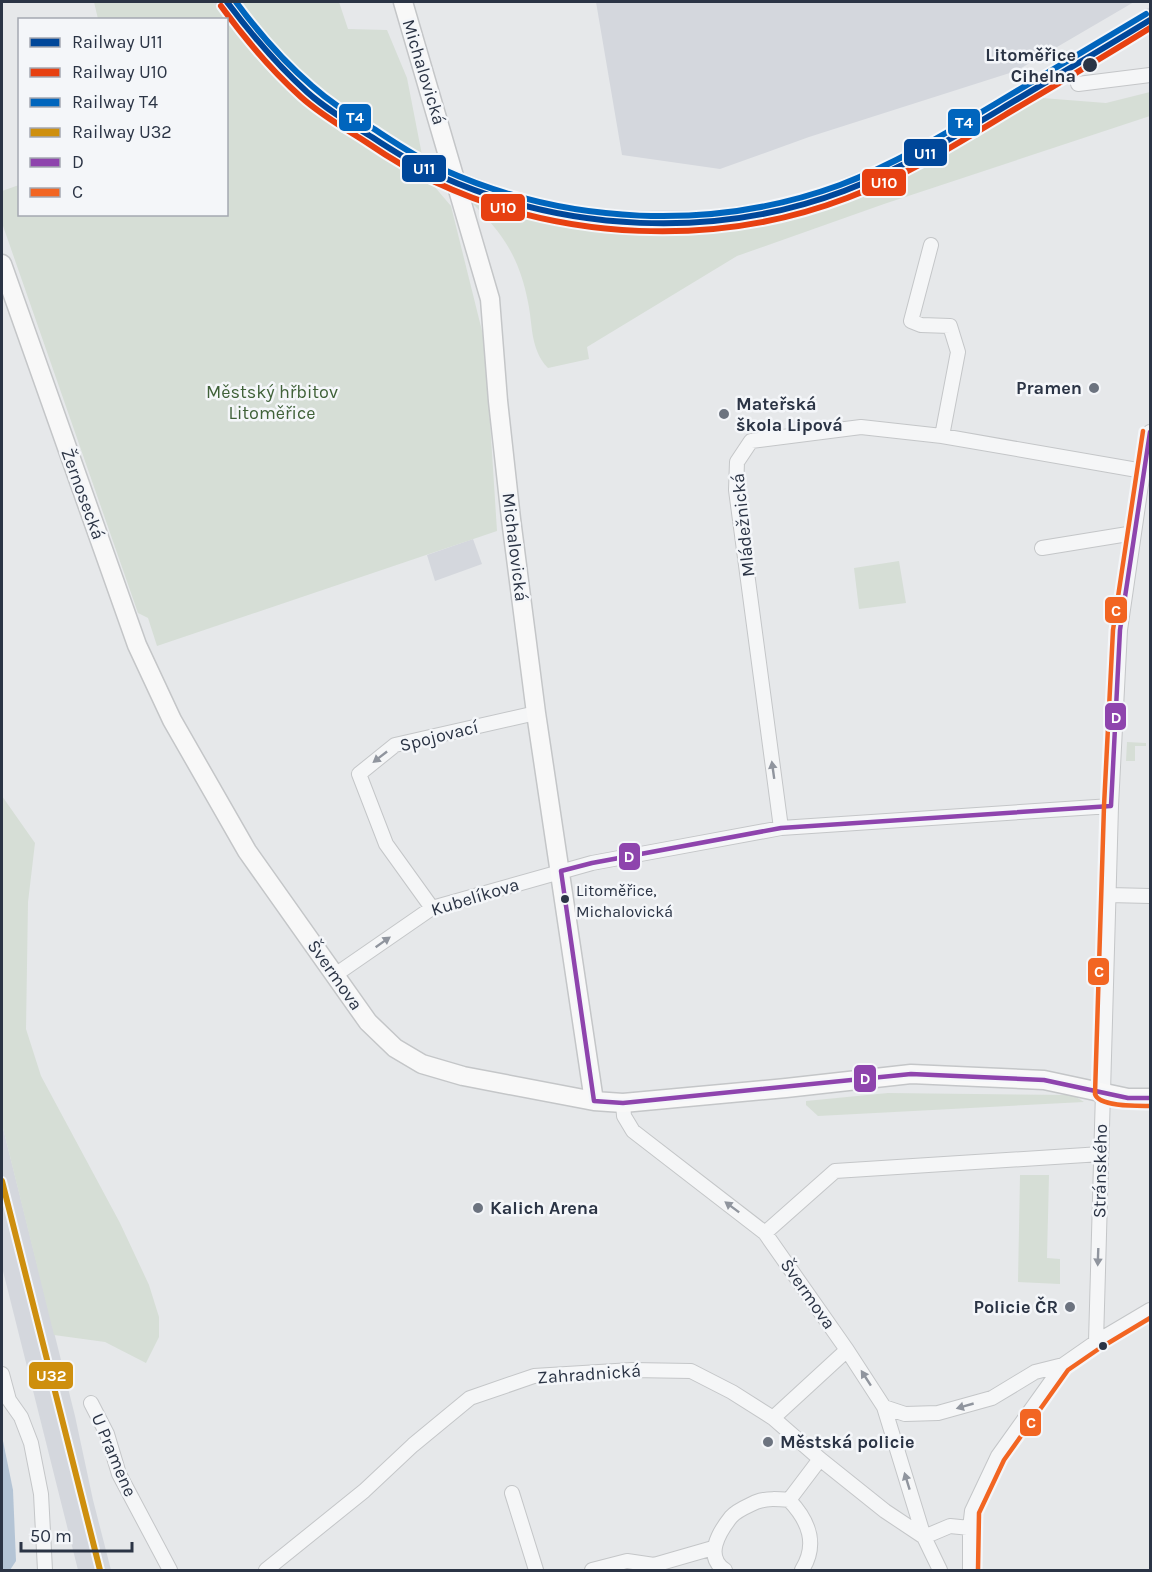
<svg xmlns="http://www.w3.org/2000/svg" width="1152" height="1572" font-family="Karla,sans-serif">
<rect width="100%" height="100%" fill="#e6e8ea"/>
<path fill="#d4d7dd" d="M 213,2 L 240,2 L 268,38 L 412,149 L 444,166 L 524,195 L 596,209 L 632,211 L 709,210 L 775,200 L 817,189 L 897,156 L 959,122 L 1150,7 L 1150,33 L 970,141 L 907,176 L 865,194 L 824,210 L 780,222 L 711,232 L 631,233 L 594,231 L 518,216 L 434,186 L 401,169 L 333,125 L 302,102 L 251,52 Z
M 596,2 L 1134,2 L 1016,71 L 809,137 L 720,169 L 622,155 Z
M 473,539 L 482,564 L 435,581 L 427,555 Z
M 2,1124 L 75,1416 L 93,1500 L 111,1570 L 78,1570 L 2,1267 Z"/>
<path fill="#d6ded6" d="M 94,2 L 213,2 L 226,19 L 98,19 Z
M 240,2 L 339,2 L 348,29 L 387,30 L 407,78 L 422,155 C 351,117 287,67 240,2 Z
M 227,20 L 251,52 L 302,102 L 365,147 L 434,186 L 451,206 L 485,343 L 497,531 L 157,646 L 148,618 L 138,613 L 2,223 L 2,191 L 19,185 L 20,214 L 226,214 Z
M 1150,92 L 1150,116 L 884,204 L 737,256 L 587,347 L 589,359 L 548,368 C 530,349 533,326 528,302 C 519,256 502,232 469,200 L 518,216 L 594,231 L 670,234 L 711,232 L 746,228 L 780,222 L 824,210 L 907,176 L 1042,98 L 1106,103 Z
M 899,561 L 906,603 L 859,609 L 854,568 Z
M 1127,742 L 1146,743 L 1146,746 L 1135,746 L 1135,761 L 1126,761 Z
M 2,796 L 35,843 L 28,902 L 26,1029 L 41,1076 L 120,1223 L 149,1285 L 159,1317 L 159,1337 L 146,1363 L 105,1342 L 54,1335 L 2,1124 Z
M 888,1093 L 1073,1095 L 1084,1102 L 818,1116 L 806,1105 L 806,1101 Z
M 1020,1175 L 1049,1175 L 1047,1258 L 1060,1259 L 1060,1284 L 1018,1282 Z"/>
<path fill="#b4c4d5" d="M 2,1436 L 13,1490 L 16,1561 L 10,1570 L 2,1570 Z"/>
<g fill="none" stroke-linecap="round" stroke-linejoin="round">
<defs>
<path id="street" d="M 1078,84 L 1150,75
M 931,245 L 911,321 L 921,325 L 950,326 L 958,352 L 942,436
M 1042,548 L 1134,533
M 781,828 L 736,490 L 737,462 L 751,441 L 861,427 L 942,436 L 1143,471
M 1109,895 L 1150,896
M 432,908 L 386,844 L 359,774 L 395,745 L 536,713
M 335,975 L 432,908 L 592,863 L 781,828 L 1111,806
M 623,1103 L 624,1116 L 633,1131 L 765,1233 L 847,1350 L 884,1407 L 924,1537 L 940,1570
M 765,1233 L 835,1171 L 1101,1154
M 1096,1342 L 1111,806 L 1120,630 L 1143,471 L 1150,432
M 2,1374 L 9,1400 L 21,1417 L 31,1443 L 41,1494 L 45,1570
M 91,1403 L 107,1434 L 119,1474 L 170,1570
M 884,1407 L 905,1414 L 938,1413 L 992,1398 L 1035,1372 L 1063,1365
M 773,1418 L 847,1350
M 512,1493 L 536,1570
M 789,1500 C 809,1521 818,1544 802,1570
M 924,1537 L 950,1526 L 970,1528
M 266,1570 L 364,1491 L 413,1445 L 470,1398 L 534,1376 L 632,1370 L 691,1371 L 732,1392 L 773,1418 L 820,1459 L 885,1511 L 924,1537
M 592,1570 L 627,1561 L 654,1565 L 713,1548
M 725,1570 C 704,1557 719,1532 731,1517 C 737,1510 748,1506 756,1502 C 767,1498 778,1499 789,1500 L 820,1459
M 970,1570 L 970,1528 L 972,1511 L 998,1456 L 1063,1365 L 1096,1342 L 1150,1310"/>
<path id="secondary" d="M 403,2 L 490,299 L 498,401 L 511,519 L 536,713 L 594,1101
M 2,264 L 137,645 L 172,720 L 247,851 L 368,1022 L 395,1048 L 422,1064 L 463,1076 L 594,1101 L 623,1103 L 786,1088 L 911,1074 L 1044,1080 L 1128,1098 L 1150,1098"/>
</defs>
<use href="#street" stroke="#c4c6c8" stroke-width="16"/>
<use href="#secondary" stroke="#c4c6c8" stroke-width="21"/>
<use href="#street" stroke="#f5f6f7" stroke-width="14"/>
<use href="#secondary" stroke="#f8f8f8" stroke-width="18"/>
<defs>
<path id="bus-1" d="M 1150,432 L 1120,630 L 1111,806 L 781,828 L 592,863 L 561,871 L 594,1101 L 623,1103 L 911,1074 L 1044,1080 L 1128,1098 L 1150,1098"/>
<path id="bus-2" d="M 1143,431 L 1113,630 L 1104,806 L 1095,1094 C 1099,1107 1137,1106 1150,1106
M 978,1570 L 979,1513 L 1004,1460 L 1068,1370 L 1100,1348 L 1150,1318"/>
</defs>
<use href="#bus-1" stroke="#f4f6f9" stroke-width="9"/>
<use href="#bus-2" stroke="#f4f6f9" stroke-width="9"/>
<use href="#bus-1" stroke="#8e44ad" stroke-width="4.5"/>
<use href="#bus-2" stroke="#f26522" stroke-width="4.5"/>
<defs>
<path id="rail-1" d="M 227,2 C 251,34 277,65 307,92 C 325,108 346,121 367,134 C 391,149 414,165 440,176 C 565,232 714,240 844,191 C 899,170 951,139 1001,109 C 1051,79 1101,50 1150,20"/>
<path id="rail-2" d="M 221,6 C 245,39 271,70 301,97 C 321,115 344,128 366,142 C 388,157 411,171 435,182 C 561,241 716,248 847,198 C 903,177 954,146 1005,115 C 1054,86 1102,58 1150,28"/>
<path id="rail-3" d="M 236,2 C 258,32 283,61 312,86 C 330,102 350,115 371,127 C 394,142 417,158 442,169 C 566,225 712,232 840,185 C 896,164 948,132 1000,101 C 1049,72 1098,43 1146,14"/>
<path id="rail-4" d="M 2,1181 L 100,1570"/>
</defs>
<use href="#rail-1" stroke="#f4f6f9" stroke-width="10"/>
<use href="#rail-2" stroke="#f4f6f9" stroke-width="10"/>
<use href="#rail-3" stroke="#f4f6f9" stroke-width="10"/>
<use href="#rail-4" stroke="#f4f6f9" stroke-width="10"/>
<use href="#rail-1" stroke="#00479a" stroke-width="6"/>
<use href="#rail-2" stroke="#e74011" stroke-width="6"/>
<use href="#rail-3" stroke="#0065bd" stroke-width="6"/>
<use href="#rail-4" stroke="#ce8f0e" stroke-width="6"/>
</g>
<defs><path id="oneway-solid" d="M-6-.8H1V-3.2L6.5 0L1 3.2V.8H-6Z" transform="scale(1.5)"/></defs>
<g fill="#90959e">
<use href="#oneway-solid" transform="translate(380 757) rotate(142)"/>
<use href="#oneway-solid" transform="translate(773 770) rotate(-98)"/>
<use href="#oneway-solid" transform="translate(383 942) rotate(-35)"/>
<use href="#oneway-solid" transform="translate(732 1207) rotate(-143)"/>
<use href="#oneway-solid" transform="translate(1098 1257) rotate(92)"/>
<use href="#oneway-solid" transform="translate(866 1378) rotate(-123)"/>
<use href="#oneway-solid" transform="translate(965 1406) rotate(164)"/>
<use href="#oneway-solid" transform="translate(907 1481) rotate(-107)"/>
</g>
<g fill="#2b3445" stroke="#f4f6f9" stroke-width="2">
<circle cx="1090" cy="65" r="8"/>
<circle cx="565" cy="899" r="5"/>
<circle cx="1103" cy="1346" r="5"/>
</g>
<g fill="#6c737f" stroke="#f4f6f9" stroke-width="2">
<circle cx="1094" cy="388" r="6"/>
<circle cx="724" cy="414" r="6"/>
<circle cx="478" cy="1208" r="6"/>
<circle cx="1070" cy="1307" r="6"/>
<circle cx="768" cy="1442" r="6"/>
</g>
<g text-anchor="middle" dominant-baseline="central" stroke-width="5" stroke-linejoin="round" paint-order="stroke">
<g font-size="16" fill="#2b3445" stroke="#f4f6f9" text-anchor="start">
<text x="576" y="890">Litoměřice,<tspan x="576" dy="21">Michalovická</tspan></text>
</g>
<g font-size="18" font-weight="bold" fill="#2b3445" stroke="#f4f6f9" text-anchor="end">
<text x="1076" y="55">Litoměřice<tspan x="1076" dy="21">Cihelna</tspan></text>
</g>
<g font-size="18" fill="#2b3445" stroke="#f4f6f9">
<text transform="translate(424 72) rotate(73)">Michalovická</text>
<text transform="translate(83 494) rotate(70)">Žernosecká</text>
<text transform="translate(743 525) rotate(-96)">Mládežnická</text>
<text transform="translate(515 547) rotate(83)">Michalovická</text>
<text transform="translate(439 736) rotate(-14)">Spojovací</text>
<text transform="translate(475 897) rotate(-17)">Kubelíkova</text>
<text transform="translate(335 975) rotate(55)">Švermova</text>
<text transform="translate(1100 1171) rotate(-89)">Stránského</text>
<text transform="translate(808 1294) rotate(55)">Švermova</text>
<text transform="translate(589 1374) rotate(-4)">Zahradnická</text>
<text transform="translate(114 1455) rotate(67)">U Pramene</text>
</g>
<g font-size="18" font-weight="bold" fill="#2b3445" stroke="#f4f6f9" text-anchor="start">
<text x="1082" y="388" text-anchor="end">Pramen</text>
<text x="736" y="404">Mateřská<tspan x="736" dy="21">škola Lipová</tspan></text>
<text x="490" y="1208">Kalich Arena</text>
<text x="1058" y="1307" text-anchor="end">Policie ČR</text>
<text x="780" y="1442">Městská policie</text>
</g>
<g font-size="18" fill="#3f6138" stroke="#f4f6f9">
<text x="272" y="392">Městský hřbitov<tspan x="272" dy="21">Litoměřice</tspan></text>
</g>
</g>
<g stroke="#f4f6f9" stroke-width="2">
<rect x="338" y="103" width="34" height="29" rx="6" fill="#0065bd"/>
<rect x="947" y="108" width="34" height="29" rx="6" fill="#0065bd"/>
<rect x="903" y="138" width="45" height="29" rx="6" fill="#00479a"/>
<rect x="401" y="154" width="46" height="29" rx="6" fill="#00479a"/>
<rect x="861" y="168" width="46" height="29" rx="6" fill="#e74011"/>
<rect x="480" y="193" width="46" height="29" rx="6" fill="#e74011"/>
<rect x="1104" y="596" width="24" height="28" rx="6" fill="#f26522"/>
<rect x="1104" y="702" width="23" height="29" rx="6" fill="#8e44ad"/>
<rect x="618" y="842" width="23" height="29" rx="6" fill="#8e44ad"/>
<rect x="1087" y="957" width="23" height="29" rx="6" fill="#f26522"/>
<rect x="853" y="1064" width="24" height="29" rx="6" fill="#8e44ad"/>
<rect x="28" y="1361" width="46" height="29" rx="6" fill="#ce8f0e"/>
<rect x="1019" y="1408" width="23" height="29" rx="6" fill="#f26522"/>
</g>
<g font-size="16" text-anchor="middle" font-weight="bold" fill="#fff">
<text x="355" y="123">T4</text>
<text x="964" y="128">T4</text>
<text x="925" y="159">U11</text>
<text x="424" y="174">U11</text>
<text x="884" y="188">U10</text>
<text x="503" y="213">U10</text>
<text x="1116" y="616">C</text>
<text x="1116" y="723">D</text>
<text x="629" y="862">D</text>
<text x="1099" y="977">C</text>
<text x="865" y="1084">D</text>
<text x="51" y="1381">U32</text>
<text x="1031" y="1428">C</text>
</g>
<rect width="1152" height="1572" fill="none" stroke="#2b3445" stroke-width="6"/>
<rect x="18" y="18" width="210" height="198" fill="#f4f6f9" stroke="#a4a8b1" stroke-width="1.5"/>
<rect x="30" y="38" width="30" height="9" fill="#00479a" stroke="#a4a8b1" stroke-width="1.5"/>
<text x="72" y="48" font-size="18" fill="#2b3445">Railway U11</text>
<rect x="30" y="68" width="30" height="9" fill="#e74011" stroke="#a4a8b1" stroke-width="1.5"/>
<text x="72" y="78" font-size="18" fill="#2b3445">Railway U10</text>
<rect x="30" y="98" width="30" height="9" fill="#0065bd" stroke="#a4a8b1" stroke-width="1.5"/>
<text x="72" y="108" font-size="18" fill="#2b3445">Railway T4</text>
<rect x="30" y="128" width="30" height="9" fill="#ce8f0e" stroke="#a4a8b1" stroke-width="1.5"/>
<text x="72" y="138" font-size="18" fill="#2b3445">Railway U32</text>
<rect x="30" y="158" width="30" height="9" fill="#8e44ad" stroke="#a4a8b1" stroke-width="1.5"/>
<text x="72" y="168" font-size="18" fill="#2b3445">D</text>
<rect x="30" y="188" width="30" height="9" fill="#f26522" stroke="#a4a8b1" stroke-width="1.5"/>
<text x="72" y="198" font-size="18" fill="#2b3445">C</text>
<path d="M21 1542v9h111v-9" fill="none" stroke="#2b3445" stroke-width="3"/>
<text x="30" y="1542" font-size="18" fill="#2b3445" stroke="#f4f6f9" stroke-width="4.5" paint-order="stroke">50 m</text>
</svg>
